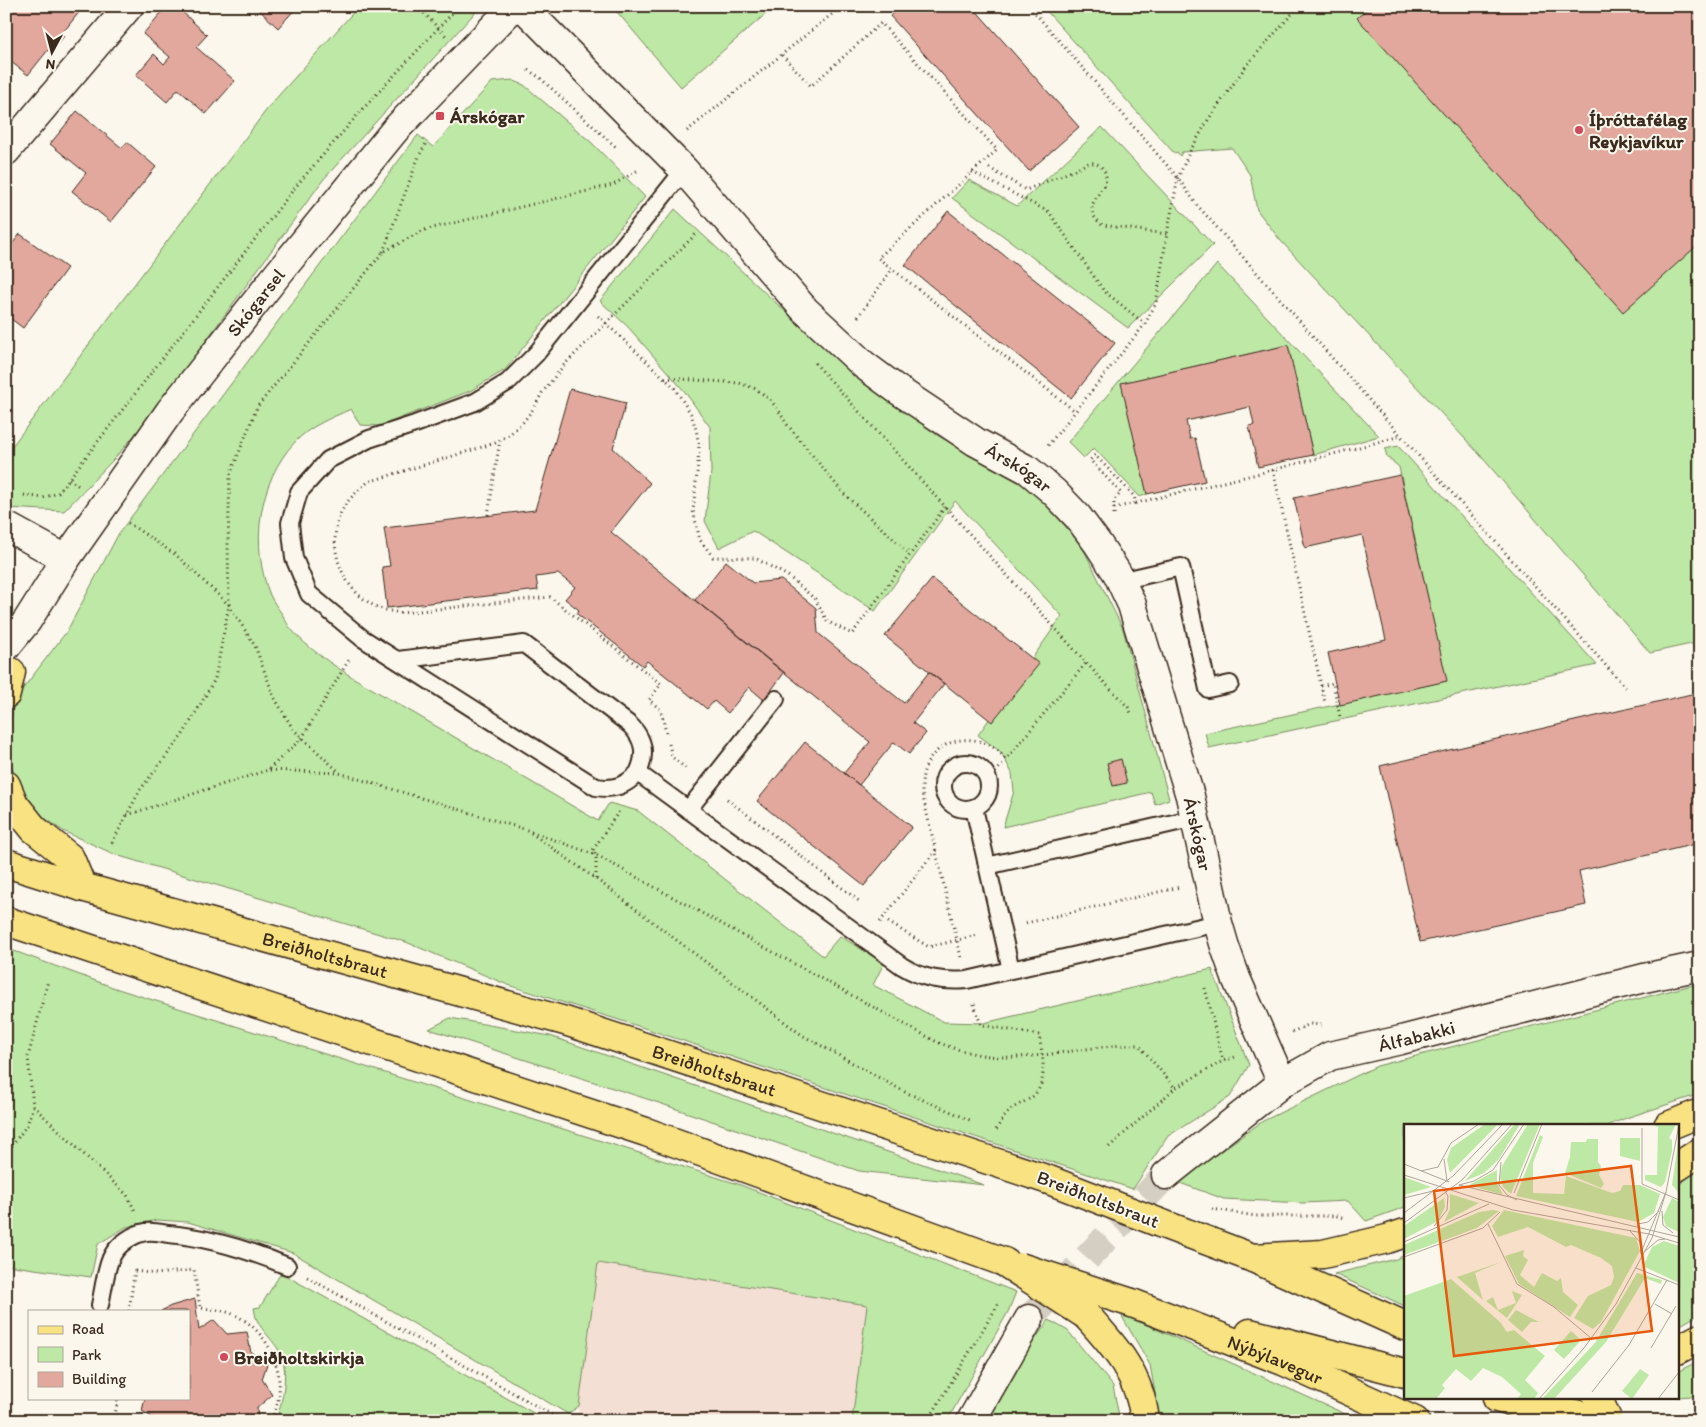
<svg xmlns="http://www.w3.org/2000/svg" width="1706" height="1427" font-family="Itim,sans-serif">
<rect width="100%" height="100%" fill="#fbf7ec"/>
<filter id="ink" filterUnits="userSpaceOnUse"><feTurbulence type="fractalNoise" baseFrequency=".02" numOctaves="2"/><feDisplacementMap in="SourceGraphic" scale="10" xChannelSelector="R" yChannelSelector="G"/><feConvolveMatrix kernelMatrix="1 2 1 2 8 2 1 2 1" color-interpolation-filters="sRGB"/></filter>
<g filter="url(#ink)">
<path fill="#f4dfd5" d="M 598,1263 L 867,1305 L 852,1421 L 577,1421 Z"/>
<path fill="#bde8a5" stroke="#7c8962" d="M 359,6 L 481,6 L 323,180 L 151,416 L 113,460 L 64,511 L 6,508 L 6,454 L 271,104 Z
M 612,6 L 775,6 L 681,87 Z
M 1042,6 L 1700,6 L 1700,642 L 1650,653 L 1480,455 L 1280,240 L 1257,210 L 1250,175 L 1232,148 L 1182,152 L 1180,156 L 1177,152 L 1174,153 Z
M 512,80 L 524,85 L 591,142 L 645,197 L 505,370 L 470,391 L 380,426 L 360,425 L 351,409 C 331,418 310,426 295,442 C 258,481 250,546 270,595 C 273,602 278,608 282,614 C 285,619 288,626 292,630 C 306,647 333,665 352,677 L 598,821 L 609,803 L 638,811 L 823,956 L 840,936 L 884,963 L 873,985 L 944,1022 L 984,1023 L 1212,969 L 1249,1065 L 1230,1097 L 1168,1136 L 1133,1189 L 638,1026 L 508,985 L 406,942 L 116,855 L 63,831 L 38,813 L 15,777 L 6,745 L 15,699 L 67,631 L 119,533 L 418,135 L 433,147 L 492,82 Z
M 1102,127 L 1213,245 L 1128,328 L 952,198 L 969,180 L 1017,206 Z
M 675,209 L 844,366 L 937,435 L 1034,491 L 1081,544 L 1123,629 L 1169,799 L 1155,804 L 1151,792 L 1003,827 L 1014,791 L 1012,773 L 1001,752 L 978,735 L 1062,616 L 955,501 L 875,611 L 753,531 L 719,548 L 705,521 L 711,472 L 710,427 L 685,392 L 628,327 L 600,301 Z
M 1217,264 L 1379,436 L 1313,455 L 1288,345 L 1122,383 L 1147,494 L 1140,497 L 1094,448 L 1084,458 L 1068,442 Z
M 1398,446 L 1597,665 L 1209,748 L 1205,733 L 1446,681 L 1399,467 L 1387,457 L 1385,449 Z
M 6,948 L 118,989 L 738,1184 L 1016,1292 L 1008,1312 L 947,1421 L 852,1421 L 867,1305 L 598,1263 L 579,1406 L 568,1414 L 293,1253 L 188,1222 L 157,1220 L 126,1227 L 98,1244 L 91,1277 L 6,1265 Z
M 1700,983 L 1700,1094 L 1626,1118 L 1607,1126 L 1405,1126 L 1405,1207 L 1366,1221 L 1348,1201 L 1303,1203 L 1224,1199 L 1177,1182 L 1263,1121 L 1377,1066 Z
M 450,1018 L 550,1036 L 984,1185 L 859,1171 L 650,1100 L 429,1029 Z
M 1700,1166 L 1700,1314 L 1677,1327 L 1677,1187 Z
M 1405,1255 L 1405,1306 L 1334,1274 L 1396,1259 Z
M 281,1273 L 548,1421 L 276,1421 C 282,1403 289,1373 281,1355 C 276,1342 262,1332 257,1320 C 255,1316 255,1312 254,1308 L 260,1307 Z
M 1120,1313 L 1361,1421 L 1160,1421 L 1150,1365 Z
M 1049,1320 L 1068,1331 L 1113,1386 L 1120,1421 L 987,1421 L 1021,1359 Z
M 1700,1360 L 1700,1392 L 1692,1396 L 1677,1397 L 1677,1372 Z"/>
<path fill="#e2a89e" stroke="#3b2a1e" d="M 16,6 L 84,6 L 61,35 L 64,36 L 51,52 L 48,50 L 28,75 L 6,58 L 6,18 Z
M 167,6 L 176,6 L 207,35 L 196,47 L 235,81 L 206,114 L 178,89 L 167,102 L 136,75 L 154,54 L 164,64 L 170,57 L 143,34 Z
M 255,6 L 298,6 L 278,28 Z
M 901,6 L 972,6 L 1079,127 L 1029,171 L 890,16 Z
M 1370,6 L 1700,6 L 1700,243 L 1623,312 L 1357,18 Z
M 77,111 L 122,148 L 127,142 L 156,167 L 111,222 L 72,191 L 86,173 L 50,144 Z
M 948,211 L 1115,343 L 1071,398 L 905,265 Z
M 20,234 L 67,268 L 23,328 L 6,315 L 6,252 Z
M 1288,345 L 1313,455 L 1258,467 L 1249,426 L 1254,425 L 1250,407 L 1186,421 L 1190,439 L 1195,438 L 1205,481 L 1147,494 L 1121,383 Z
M 570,389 L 626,403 L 613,448 L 650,483 L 611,532 L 784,673 L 764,700 L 749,687 L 728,713 L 714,701 L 707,709 L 647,661 L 643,666 L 577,614 L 579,610 L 565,599 L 575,587 L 558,574 L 536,577 L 538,590 L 387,608 L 382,567 L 390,566 L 384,528 L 535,510 Z
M 1400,475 L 1447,681 L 1340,705 L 1328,653 L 1386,640 L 1362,535 L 1305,548 L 1294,498 Z
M 726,561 L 753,583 L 781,580 L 816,608 L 818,633 L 904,703 L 929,672 L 944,684 L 913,723 L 926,733 L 909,754 L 894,742 L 859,785 L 844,773 L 870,742 L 695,600 Z
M 932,579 L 1039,664 L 992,722 L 885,636 Z
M 1700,692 L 1700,843 L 1579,871 L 1586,905 L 1420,942 L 1380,766 Z
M 805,742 L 912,827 L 864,886 L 757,801 Z
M 1121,759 L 1127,783 L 1113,786 L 1107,763 Z
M 195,1299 L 199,1330 L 214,1320 L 227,1334 L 247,1332 L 251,1353 L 268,1361 L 262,1379 L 272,1395 L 257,1408 L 258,1421 L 158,1421 L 142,1411 L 145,1398 L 189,1398 L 189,1311 L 161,1311 L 171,1306 Z"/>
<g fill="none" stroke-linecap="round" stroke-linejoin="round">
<path stroke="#d5cec3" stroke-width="28" stroke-dasharray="28 14" stroke-linecap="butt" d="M 1029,1319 L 1166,1175"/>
<defs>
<path id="service" d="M 684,170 L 536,354 L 508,382 L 475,402 L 415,424 L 369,439 L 328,460 L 299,492 L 290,523 L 294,558 L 309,594 L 362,638 L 596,787 C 614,790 625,786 638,773 L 902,966 C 923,979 943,982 967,980 L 1218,923
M 1120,581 L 1181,567 L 1208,689 L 1230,684
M 398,660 L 524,644 L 630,725 C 644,739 647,754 638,773
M943 786a23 23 0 1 1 46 0a23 23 0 1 1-46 0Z
M 974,808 L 1011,970
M 688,810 L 776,699
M 987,866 L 1195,818
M 100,1305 C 103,1292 106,1266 112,1256 C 118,1244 133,1234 146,1232 C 153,1231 162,1233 169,1234 C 211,1238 249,1250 287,1266"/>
<g id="minor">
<path id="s1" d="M 522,6 L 684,170 L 805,310 L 864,365 L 895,388 L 976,442 L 1028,470 L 1054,492 L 1078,517 L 1098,544 L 1117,573 L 1132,605 L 1190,796 L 1218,923 L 1225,947 L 1236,978 L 1282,1083"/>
<path d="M 6,151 L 129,6"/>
<path id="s2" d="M 1166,1175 L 1282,1083 L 1330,1056 L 1401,1040 L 1644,978 L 1700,966"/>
<path d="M 971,1421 L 1029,1319"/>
</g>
<g id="tertiary">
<path d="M 6,526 L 66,559"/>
<path id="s3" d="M 6,647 L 27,621 L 66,559 L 170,411 L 277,275 L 395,130 L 514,6"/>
</g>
<g id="primary">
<path d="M 6,694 L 11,672"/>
<path d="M 6,785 L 14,804 L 34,829 L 70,858 L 82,887"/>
<path id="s4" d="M 6,863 L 82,887 L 565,1021 L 1049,1180"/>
<path d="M 6,921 L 646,1132 L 1004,1262"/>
<path d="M 1160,1223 L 1253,1258 L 1405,1326"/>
<path id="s5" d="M 1132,1303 L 1283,1361 L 1415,1421"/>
<path d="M 1250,1333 L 1405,1373"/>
<path d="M 1497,1398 L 1526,1406"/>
</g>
<path id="trunk" d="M 1668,1126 L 1700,1113
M 1677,1167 L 1700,1152
M 1253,1258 L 1323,1254 L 1387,1239 L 1405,1233
M 1086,1315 C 1116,1348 1140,1375 1145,1421
M 1677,1350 L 1700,1338"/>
</defs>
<use href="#service" stroke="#3b2a1e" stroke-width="20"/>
<use href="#minor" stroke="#3b2a1e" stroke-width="31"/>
<use href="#tertiary" stroke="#3b2a1e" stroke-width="31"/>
<use href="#primary" stroke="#3b2a1e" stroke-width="31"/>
<use href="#trunk" stroke="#3b2a1e" stroke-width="31"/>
<path stroke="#3b2a1e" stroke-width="3" stroke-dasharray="1 4" stroke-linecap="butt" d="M 417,6 L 446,36
M 1029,6 L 1178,178 L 1197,205 L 1401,436 L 1626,688
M 782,55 L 811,86 L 881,23 L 997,150 L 878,258 L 1075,411
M 528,70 L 539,77 L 618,149
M 687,131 L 842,6
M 989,168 L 1026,190 L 1079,168 C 1084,165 1088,162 1094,163 C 1098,164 1101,166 1103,169 C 1114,184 1092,195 1092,209 C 1092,216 1097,220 1102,225 L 1167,234
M 972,172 L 1049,212 L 1104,291 L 1145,324 L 1046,448
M 383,252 L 419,156 L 426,144
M 598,316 L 674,387 L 691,414 L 696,429 L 699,446 L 698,464 L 693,511 L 700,540 L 713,557 L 755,558 L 788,576 L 815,599 L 827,621 L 852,634 L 945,507
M 858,317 L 892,269
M 1145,324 L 1156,303 L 1167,234 L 1178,178 L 1189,153 L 1208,120 L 1246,66 L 1299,6
M 815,363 L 1101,679 L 1128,707 L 1132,715
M 665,378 L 739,383 L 756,389 L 768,398 L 778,409 L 786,423 L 844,494 L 910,554
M 1273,470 L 1325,703
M 69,479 L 80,487
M 24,495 L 43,498 L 58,493 L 297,185 L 361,111 L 459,6
M 1114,508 L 1136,503
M 1114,514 L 1114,500 L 1121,493 L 1090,460 L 1095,455 L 1134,496 L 1136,503 L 1273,470 L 1401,436
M 488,515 L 500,440
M 128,523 L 176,555 L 229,605 L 255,646 L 274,697 L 293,729 L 339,772
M 1321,686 L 1333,683 L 1340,717
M 666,733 L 661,710 L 649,700 L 661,684 L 550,597 L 401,613 C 389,611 378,609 368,602 C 338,583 325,538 344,507 C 350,497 359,490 368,482 L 479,448 L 495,443 L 510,434 L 523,422 L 534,408 L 542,393 L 564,365 L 697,233
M 669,744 L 672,757 L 688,770
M 269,769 L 302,738 L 350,658
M 989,780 L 1086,663
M 727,799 L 859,901
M 127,815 L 268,770 L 339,773 L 527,830 L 596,855 L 937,1042 C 957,1050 978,1056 1001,1057 C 1047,1059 1092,1044 1139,1045 L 1175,1088
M 531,833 L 596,879 L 802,1035 L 905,1092 L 970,1120
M 112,843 L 140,790 L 184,733 L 215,679 L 229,605 L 228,544 L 230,475 L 257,407 L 383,252 L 424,230 L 613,185 L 640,169
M 596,879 L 596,855 L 593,850 L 619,811
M 880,922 L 936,850
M 888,922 L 929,947 L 978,935
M 1026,923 L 1180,887
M 961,957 L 922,793 C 922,784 922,774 926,766 C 941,733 986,731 1006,760
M 1205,988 L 1223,1061
M 974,1004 L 981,1025 L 1039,1035 C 1042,1053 1048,1078 1036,1093 C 1031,1100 1020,1103 1013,1108 C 1005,1114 1001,1122 996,1130
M 1292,1032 L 1310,1024 L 1324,1025
M 33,1106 L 127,1195 L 135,1211
M 1109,1147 L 1175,1088 L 1223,1061 L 1238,1056
M 6,1154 L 27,1125 L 33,1106 L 28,1057 L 48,981
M 1212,1209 L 1256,1216 L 1338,1216 L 1343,1218
M 135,1271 L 156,1274 L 194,1270 L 200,1308 C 212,1309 224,1310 235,1315 C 273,1333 291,1382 271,1421
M 307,1277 L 563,1421
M 129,1311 L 135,1269
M 114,1421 L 118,1398
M 928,1421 L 999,1303"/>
<use href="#service" stroke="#fbf7ec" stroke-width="16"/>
<use href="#minor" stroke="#fbf7ec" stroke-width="28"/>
<use href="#tertiary" stroke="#fbf7ec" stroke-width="28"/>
<use href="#primary" stroke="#f8e281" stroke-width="28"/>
<use href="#trunk" stroke="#f8e281" stroke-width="28"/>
<defs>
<path id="primary-bridge" d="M 1049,1180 L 1160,1223
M 1020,1267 L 1132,1303
M 1526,1406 L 1607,1419"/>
<path id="trunk-bridge" d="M 1004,1262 L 1086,1315
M 1598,1398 L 1607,1419"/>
</defs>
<use href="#primary-bridge" stroke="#3b2a1e" stroke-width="31" stroke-linecap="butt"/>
<use href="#trunk-bridge" stroke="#3b2a1e" stroke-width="31" stroke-linecap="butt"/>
<use href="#primary-bridge" stroke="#f8e281" stroke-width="28"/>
<use href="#trunk-bridge" stroke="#f8e281" stroke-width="28"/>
</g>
</g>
<g fill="#d1495b" stroke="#fbf7ec" stroke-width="2">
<rect x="435" y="111" width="10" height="10" rx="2.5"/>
<circle cx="1579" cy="130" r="5"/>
<circle cx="224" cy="1357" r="5"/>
</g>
<g text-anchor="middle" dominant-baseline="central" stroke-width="4" stroke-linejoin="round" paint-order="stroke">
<g font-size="19" font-weight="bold" fill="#3b2a1e" stroke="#fbf7ec" text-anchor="start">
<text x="450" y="116">Árskógar</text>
<text x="1589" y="119">Íþróttafélag<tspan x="1589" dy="22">Reykjavíkur</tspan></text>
<text x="234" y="1357">Breiðholtskirkja</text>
</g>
<g font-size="19" fill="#3b2a1e" stroke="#fbf7ec">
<text stroke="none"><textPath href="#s3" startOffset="426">Skógarsel</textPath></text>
<text stroke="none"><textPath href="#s1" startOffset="682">Árskógar</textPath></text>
<text stroke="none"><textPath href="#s1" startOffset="1102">Árskógar</textPath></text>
<text stroke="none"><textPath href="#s4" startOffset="332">Breiðholtsbraut</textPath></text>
<text stroke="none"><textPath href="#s2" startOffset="292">Álfabakki</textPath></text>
<text stroke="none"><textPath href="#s4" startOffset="738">Breiðholtsbraut</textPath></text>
<text transform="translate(1098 1199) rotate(21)">Breiðholtsbraut</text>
<text stroke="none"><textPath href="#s5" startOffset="154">Nýbýlavegur</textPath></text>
</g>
</g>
<g transform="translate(1404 1124)">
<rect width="275" height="275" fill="#fbf7ec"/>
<path d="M 81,0 L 94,0 L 46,49 L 43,36 L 47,24 ZM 111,0 L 116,0 L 95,35 L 80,49 L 61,57 ZM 124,0 L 136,0 L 107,70 L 99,63 L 96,53 L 98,42 ZM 247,0 L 272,0 L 265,14 L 268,16 L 268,27 L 261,58 L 257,63 L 241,56 L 241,51 L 253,51 L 254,3 ZM 136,11 L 139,13 L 129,39 L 129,69 L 160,70 L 162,52 L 208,69 L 216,67 L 219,61 L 236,61 L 256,70 L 250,89 L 234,98 L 112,72 ZM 275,12 L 275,69 L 268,61 ZM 216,14 L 236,14 L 236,37 L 216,32 ZM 183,15 L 194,15 L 194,38 L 197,42 L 195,51 L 200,60 L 197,64 L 161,49 L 166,33 L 167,18 L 182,18 ZM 93,46 L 93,59 L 99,71 L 65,61 ZM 0,53 L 27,63 L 0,71 ZM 46,70 L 75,79 L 40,98 L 46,85 ZM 40,74 L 41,83 L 34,97 L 0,115 L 0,102 ZM 268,74 L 275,78 L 275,108 L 262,102 L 259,93 ZM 89,86 L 95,87 L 73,104 L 0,131 L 0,121 L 75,88 ZM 100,86 L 232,114 L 236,127 L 197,198 L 189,205 L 170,194 L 184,172 L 207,161 L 210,153 L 208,142 L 197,134 L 167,121 L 162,123 L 124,103 L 94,113 L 88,102 ZM 260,117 L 275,122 L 275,159 L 239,142 L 248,123 ZM 120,126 L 119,132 L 124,136 L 116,151 L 130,163 L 138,149 L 153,157 L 157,154 L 159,168 L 174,181 L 166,193 L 115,160 L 101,132 ZM 97,138 L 71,149 L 79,176 L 53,153 ZM 233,149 L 258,156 L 257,160 L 241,154 L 202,218 L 150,275 L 138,275 L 191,219 ZM 47,155 L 96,198 L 103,208 L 110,206 L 141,232 L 121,256 L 134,269 L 130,275 L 113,275 L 117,270 L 98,253 L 79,244 L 67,257 L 52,245 L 38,261 L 41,264 L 32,275 L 0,275 L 0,172 ZM 108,167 L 118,171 L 103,194 L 82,177 L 89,173 L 94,186 L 112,179 ZM 112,186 L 135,198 L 127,198 L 118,208 L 104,196 ZM 167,207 L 177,216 L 160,235 L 150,226 ZM 236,245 L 245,251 L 228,275 L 218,267 Z" fill="#bde8a5"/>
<path fill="none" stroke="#aea59a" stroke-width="1" d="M 238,4 L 238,60 L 275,76M 40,35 L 43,57M 97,38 L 95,61 L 103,71 L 113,76M 0,40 L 45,58M 17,47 L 34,43 L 47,19 L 75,0M 0,51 L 109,86 L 245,110 L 275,119M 55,61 L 275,113M 55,61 L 70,57 L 89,46 L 120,0M 110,69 L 138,0M 0,74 L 29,67M 258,87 L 259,101 L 269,109M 0,89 L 49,52 L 99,0M 0,99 L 58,56 L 108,0M 84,100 L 113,160 L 150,183 L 188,215M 234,100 L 244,98 L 255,87M 30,102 L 43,86 L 44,72 L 40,66M 226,107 L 236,118 L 237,130M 0,118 L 85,80M 238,126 L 262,68 L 275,1M 240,128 L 254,116 L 261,115M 0,133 L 79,104 L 96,88M 232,144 L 275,161M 251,180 L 268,190M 247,224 L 272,182M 188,268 L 225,221 L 263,156M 135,275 L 180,224 L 212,180 L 248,114 L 262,68M 254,275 L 275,248"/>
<path fill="#e8590c" fill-opacity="0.15" stroke="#e8590c" stroke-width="2.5" d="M 227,42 L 248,207 L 50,232 L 30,67 Z"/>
<rect width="275" height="275" fill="none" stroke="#3b2a1e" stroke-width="2.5"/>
</g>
<rect width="1706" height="1427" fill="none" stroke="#fbf7ec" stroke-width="25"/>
<rect x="12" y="12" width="1681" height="1402" fill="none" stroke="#3b2a1e" stroke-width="2" filter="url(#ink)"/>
<rect x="28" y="1310" width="162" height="90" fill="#fbf7ec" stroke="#aea59a"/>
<rect x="38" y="1326" width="25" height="8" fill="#f8e281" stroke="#aea59a"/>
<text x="72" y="1334" font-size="15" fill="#3b2a1e">Road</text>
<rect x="38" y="1347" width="25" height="15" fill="#bde8a5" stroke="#aea59a"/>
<text x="72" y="1360" font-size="15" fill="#3b2a1e">Park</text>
<rect x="38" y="1372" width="25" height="15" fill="#e2a89e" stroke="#aea59a"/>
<text x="72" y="1384" font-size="15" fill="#3b2a1e">Building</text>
<g transform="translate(52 52) rotate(187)" stroke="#fbf7ec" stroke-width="4" paint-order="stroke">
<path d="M0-4L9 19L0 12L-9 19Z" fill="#3b2a1e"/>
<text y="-8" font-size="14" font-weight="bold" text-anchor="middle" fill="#3b2a1e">N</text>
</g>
</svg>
